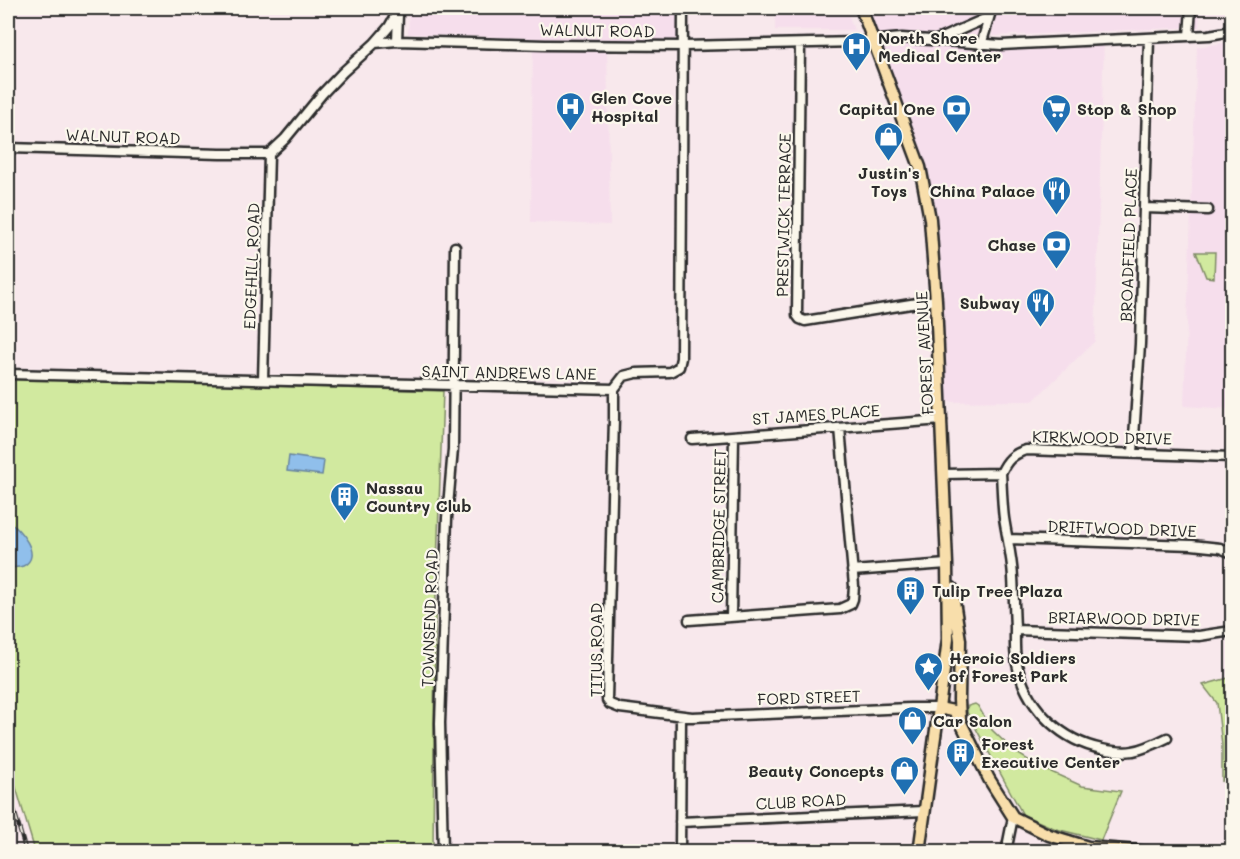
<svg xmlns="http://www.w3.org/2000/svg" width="1240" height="859" font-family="Mali,sans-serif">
<rect width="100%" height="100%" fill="#f8e8ec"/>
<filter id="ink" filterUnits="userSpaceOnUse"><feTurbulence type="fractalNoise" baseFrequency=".0167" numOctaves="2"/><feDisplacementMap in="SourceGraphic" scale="12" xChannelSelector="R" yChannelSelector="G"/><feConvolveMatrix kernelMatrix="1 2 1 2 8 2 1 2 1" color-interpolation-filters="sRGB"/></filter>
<g filter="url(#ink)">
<path fill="#f6deec" d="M 409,8 L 677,8 L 678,41 L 607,41 L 610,225 L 531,222 L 533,38 L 408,34 Z
M 775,8 L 846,8 L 854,30 L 775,30 Z
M 861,8 L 988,8 L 981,44 L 1104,40 L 1095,341 L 1033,401 L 941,402 L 920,167 Z
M 994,8 L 1200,8 L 1199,27 L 992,36 Z
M 1232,42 L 1232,409 L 1184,406 L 1197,47 Z"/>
<path fill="#d1e99f" stroke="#7e8a65" stroke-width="1.5" d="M 1196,252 L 1215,252 L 1214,278 L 1206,277 Z
M 8,378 L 443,391 L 435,623 L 433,851 L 35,851 L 8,761 Z
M 1232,677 L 1232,763 L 1222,782 L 1222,745 L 1217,703 L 1203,685 Z
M 975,704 L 978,706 L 992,730 L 1015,752 L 1038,766 L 1082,786 L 1121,791 L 1101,840 L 1056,829 L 1023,815 L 967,712 L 968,706 Z"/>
<path fill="#90bfeb" stroke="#68849e" stroke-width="1.5" d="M 289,456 L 324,461 L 322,475 L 287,471 Z
M 8,521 C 19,528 44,556 23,566 C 18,568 12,567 8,568 Z"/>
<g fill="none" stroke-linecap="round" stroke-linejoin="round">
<defs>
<path id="minor" d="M 1189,36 L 1191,8
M 937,40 L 989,17
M 397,41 L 398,14
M 375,43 L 389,27 L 398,11
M 800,44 L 797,315 L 800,319 L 805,321 L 936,300
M 981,45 L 992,8
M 8,148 L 220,154 L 269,154 L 285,139 L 322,94 L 343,72 L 375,43 L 397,41 L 545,45 L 684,46 L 857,42 L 902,38 L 1001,45 L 1209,35 L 1232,31
M 1144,208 L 1208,210
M 8,374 L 614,389 L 624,376 L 636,373 L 670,372 L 679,367 L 681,358 L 683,8
M 263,380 L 269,154
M 614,389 L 614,418 L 607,700 L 610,704 L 620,708 L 692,717 L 910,708 L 939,708
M 692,439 L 942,420
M 1133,453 L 1140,344 L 1149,38
M 1001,473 C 1002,488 1002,503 1004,518 C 1007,538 1012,557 1013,577 C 1014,594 1014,610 1015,627 C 1015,643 1014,657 1019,672 C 1030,711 1063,741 1102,749 C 1112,751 1123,753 1133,751 C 1145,749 1157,743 1167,738
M 1001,473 C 1007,460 1013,454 1026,450 L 1232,457
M 944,474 L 1001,473
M 1008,539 L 1192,545 L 1220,548 L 1232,553
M 852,571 L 947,564
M 731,617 L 734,436
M 689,620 L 840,609 L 851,604 L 853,599 L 854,586 L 840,428
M 1015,630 L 1199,636 L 1232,631
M 680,822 L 924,811
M 443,852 L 440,723 L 447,518 L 453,449 L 455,247
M 680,852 L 681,716
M 1006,852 L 1013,817"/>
<path id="major" d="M 861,8 L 920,167 L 930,219 L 936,300 L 947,564 L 948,639 L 939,708 L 953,711 L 957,715 L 989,779 L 1013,817 L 1049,835 L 1088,847 L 1149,852
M 952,588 L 960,640 L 959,700 L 960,719
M 919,852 L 939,708"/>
</defs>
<use href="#minor" stroke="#2b2b2b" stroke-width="13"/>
<use href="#major" stroke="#2b2b2b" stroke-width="15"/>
<use href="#minor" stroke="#fbf7ec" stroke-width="8"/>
<use href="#major" stroke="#f8deab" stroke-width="10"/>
<defs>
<path id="rail" d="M 8,789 L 26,852"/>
</defs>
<use href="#rail" stroke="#2b2b2b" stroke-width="4.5"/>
<use href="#rail" stroke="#fbf7ec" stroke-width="2" stroke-dasharray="7" stroke-linecap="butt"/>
</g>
</g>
<defs>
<symbol id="hospital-pin" viewBox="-11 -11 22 30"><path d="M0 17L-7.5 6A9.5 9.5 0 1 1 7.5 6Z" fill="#1f6fb2" stroke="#fbf7ec"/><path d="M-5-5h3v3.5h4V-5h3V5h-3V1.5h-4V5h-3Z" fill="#fff"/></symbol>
<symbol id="bank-pin" viewBox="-11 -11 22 30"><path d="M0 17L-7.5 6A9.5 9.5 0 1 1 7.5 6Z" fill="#1f6fb2" stroke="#fbf7ec"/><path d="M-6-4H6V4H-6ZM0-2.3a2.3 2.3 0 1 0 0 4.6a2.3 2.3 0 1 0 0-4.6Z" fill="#fff"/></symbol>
<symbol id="supermarket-pin" viewBox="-11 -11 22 30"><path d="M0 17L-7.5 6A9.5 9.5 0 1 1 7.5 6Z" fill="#1f6fb2" stroke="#fbf7ec"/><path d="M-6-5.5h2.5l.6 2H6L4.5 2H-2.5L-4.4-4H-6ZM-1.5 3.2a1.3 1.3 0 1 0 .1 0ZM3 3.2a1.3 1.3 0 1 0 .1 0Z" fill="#fff"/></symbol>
<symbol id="shop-pin" viewBox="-11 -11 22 30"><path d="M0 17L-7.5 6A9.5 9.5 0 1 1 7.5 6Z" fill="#1f6fb2" stroke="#fbf7ec"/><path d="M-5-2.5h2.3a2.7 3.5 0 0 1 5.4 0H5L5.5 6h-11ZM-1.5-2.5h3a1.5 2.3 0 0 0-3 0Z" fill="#fff"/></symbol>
<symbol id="restaurant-pin" viewBox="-11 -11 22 30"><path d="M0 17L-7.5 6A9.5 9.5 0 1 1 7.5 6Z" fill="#1f6fb2" stroke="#fbf7ec"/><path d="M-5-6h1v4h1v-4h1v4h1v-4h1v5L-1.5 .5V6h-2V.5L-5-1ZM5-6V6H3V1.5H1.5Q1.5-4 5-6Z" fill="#fff"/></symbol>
<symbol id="building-pin" viewBox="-11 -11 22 30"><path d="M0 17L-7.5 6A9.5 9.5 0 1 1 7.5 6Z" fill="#1f6fb2" stroke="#fbf7ec"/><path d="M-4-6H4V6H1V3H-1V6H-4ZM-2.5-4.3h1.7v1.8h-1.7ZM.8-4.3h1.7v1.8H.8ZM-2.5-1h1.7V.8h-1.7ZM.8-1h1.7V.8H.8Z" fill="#fff"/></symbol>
<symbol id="sight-pin" viewBox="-11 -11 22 30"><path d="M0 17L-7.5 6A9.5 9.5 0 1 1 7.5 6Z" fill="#1f6fb2" stroke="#fbf7ec"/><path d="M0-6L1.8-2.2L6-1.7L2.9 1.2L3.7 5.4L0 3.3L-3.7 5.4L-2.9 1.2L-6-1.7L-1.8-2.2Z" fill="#fff"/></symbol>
</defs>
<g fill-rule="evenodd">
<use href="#hospital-pin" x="840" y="30" width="33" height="45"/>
<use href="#hospital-pin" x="554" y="90" width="33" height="45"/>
<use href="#bank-pin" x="940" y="92" width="33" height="45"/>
<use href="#supermarket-pin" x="1040" y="92" width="33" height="45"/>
<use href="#shop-pin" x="872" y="120" width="33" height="45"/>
<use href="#restaurant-pin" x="1040" y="174" width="33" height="45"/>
<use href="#bank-pin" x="1040" y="228" width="33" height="45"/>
<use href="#restaurant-pin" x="1024" y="286" width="33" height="45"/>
<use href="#building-pin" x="328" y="480" width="33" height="45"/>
<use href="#building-pin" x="894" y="574" width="33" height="45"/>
<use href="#sight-pin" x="912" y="650" width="33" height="45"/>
<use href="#shop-pin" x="896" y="704" width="33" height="45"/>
<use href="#building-pin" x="944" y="736" width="33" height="45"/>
<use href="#shop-pin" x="888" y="754" width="33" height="45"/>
</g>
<g text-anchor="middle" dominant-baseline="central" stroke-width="4.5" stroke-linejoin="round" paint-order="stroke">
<g font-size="16" fill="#2b2b2b" stroke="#fbf7ec">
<text transform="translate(597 30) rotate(1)">WALNUT ROAD</text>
<text transform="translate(123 136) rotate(2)">WALNUT ROAD</text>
<text transform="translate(783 215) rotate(-89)">PRESTWICK TERRACE</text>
<text transform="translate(1128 245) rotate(-88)">BROADFIELD PLACE</text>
<text transform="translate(251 266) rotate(-88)">EDGEHILL ROAD</text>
<text transform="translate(924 353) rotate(-93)">FOREST AVENUE</text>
<text transform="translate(509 372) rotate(1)">SAINT ANDREWS LANE</text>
<text transform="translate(816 414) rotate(-4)">ST JAMES PLACE</text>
<text transform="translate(1102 437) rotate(1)">KIRKWOOD DRIVE</text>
<text transform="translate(718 526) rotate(-89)">CAMBRIDGE STREET</text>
<text transform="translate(1122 528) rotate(2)">DRIFTWOOD DRIVE</text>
<text transform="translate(429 618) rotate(-88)">TOWNSEND ROAD</text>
<text transform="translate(1124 618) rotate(1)">BRIARWOOD DRIVE</text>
<text transform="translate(595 650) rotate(-90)">TITUS ROAD</text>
<text transform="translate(809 697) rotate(-2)">FORD STREET</text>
<text transform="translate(801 801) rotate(-3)">CLUB ROAD</text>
</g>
<g font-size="16" font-weight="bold" fill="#2b2b2b" stroke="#fbf7ec" text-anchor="start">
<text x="878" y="37">North Shore<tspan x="878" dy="18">Medical Center</tspan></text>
<text x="591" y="97">Glen Cove<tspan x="591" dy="18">Hospital</tspan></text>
<text x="935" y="108" text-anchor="end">Capital One</text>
<text x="1077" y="108">Stop &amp; Shop</text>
<text x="889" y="172" text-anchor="middle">Justin's<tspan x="889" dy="18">Toys</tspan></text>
<text x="1035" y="190" text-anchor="end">China Palace</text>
<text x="1036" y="244" text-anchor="end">Chase</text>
<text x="1020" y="302" text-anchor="end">Subway</text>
<text x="366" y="487">Nassau<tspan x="366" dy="18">Country Club</tspan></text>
<text x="932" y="590">Tulip Tree Plaza</text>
<text x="949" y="657">Heroic Soldiers<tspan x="949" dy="18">of Forest Park</tspan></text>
<text x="933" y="720">Car Salon</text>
<text x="981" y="743">Forest<tspan x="981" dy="18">Executive Center</tspan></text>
<text x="884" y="770" text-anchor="end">Beauty Concepts</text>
</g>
</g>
<rect width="1240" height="859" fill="none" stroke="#fbf7ec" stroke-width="30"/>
<rect x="15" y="15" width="1210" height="829" fill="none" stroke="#2b2b2b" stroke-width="2" filter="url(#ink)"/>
</svg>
